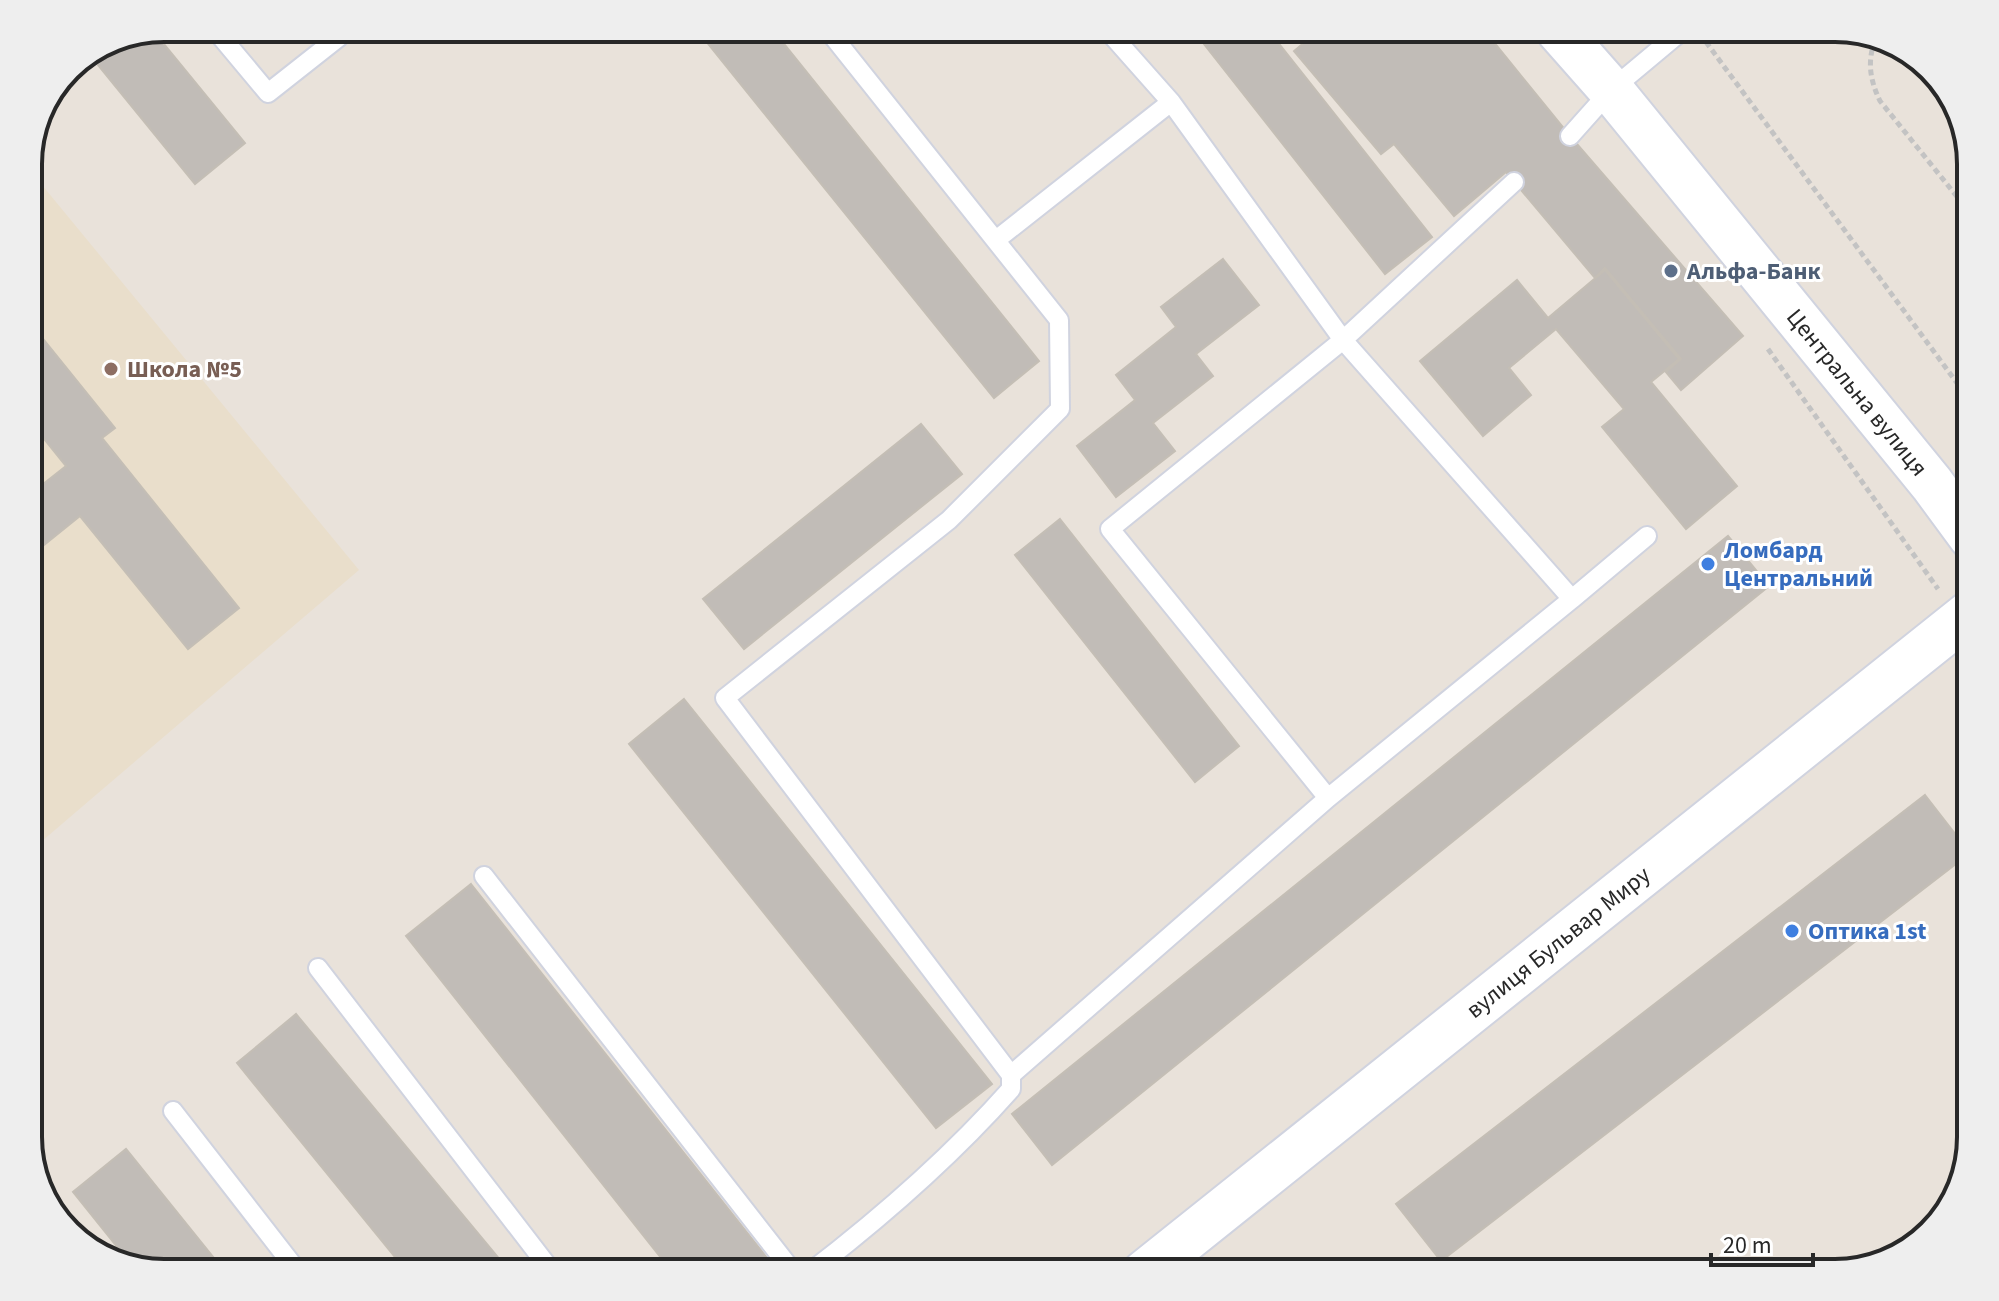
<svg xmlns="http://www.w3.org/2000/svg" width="1999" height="1301" font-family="'Source Sans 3',sans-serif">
<rect width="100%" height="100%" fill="#e9e2da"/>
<path fill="#e9decb" d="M 28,168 L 359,570 L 28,853 Z"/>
<path fill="#c1bcb7" stroke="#c4beb5" stroke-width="2" d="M 1484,30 L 1570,136 L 1743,336 L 1681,390 L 1666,372 L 1681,359 L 1605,268 L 1595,278 L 1506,172 L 1454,216 L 1394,144 L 1381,154 L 1294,51 L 1318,31 Z
M 1269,31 L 1432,237 L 1385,274 L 1200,39 L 1210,32 Z
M 776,34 L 1039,361 L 994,398 L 701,35 Z
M 112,38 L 159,38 L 245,143 L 195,184 L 89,54 Z
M 1223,259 L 1259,305 L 1196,354 L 1213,376 L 1153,423 L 1175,451 L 1116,497 L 1077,446 L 1135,400 L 1116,375 L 1176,327 L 1161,307 Z
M 1605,270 L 1679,359 L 1651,382 L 1737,486 L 1686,529 L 1602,427 L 1624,409 L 1556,329 L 1509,368 L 1531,395 L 1483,436 L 1420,361 L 1517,280 L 1548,318 Z
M 35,329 L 115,428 L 102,438 L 239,608 L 188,649 L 80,516 L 28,558 L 28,496 L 66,466 L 28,419 L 28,335 Z
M 921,424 L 962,474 L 744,649 L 703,599 Z
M 1060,519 L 1239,746 L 1195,782 L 1015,555 Z
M 1728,536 L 1769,586 L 1052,1165 L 1012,1114 Z
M 684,699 L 992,1084 L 936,1128 L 629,744 Z
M 1925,795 L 1970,853 L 1441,1261 L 1396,1204 Z
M 471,884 L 767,1258 L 748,1273 L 673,1273 L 406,936 Z
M 296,1014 L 511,1273 L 408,1273 L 237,1063 Z
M 126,1149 L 226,1273 L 164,1273 L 130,1263 L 73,1192 Z"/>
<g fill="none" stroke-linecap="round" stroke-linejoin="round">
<defs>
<path id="lane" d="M 831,34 L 1059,320 L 1060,409 L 949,520 L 725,698 L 1011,1075
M 222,38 L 268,93 L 339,37
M 1570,136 L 1611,90 L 1684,29
M 996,240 L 1171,102
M 1572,599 L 1647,536
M 1328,798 L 1110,529 L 1343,340 L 1514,182
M 484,876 L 794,1273
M 318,968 L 553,1273
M 173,1111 L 299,1273
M 809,1273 C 882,1217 950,1158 1011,1089 L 1011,1075 L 1328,798 L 1572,599 L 1343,340 L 1171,102 L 1109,32"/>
<g id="secondary">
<path id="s1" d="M 1558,30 L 1611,90 L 1932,484 L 1971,537"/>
<path id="s2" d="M 1144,1273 L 1971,612"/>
</g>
</defs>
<use href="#lane" stroke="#d0d3df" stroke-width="22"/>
<use href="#secondary" stroke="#d0d3df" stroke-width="48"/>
<path stroke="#c3c3c3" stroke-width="5" stroke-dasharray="6 4" stroke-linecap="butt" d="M 1875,40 C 1867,62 1870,80 1880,101 L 1971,214
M 1706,42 L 1971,402
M 1768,349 L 1938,589
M 1960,460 L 1971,451"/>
<use href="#lane" stroke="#fff" stroke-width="18"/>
<use href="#secondary" stroke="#fff" stroke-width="44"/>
</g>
<circle fill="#5c6f8a" stroke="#fff" stroke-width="3" cx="1671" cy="271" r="8"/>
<circle fill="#8d6e63" stroke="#fff" stroke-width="3" cx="111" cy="369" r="8"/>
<g fill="#3f7fe0" stroke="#fff" stroke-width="3">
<circle cx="1708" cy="564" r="8"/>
<circle cx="1792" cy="931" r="8"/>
</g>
<g text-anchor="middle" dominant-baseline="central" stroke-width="6" stroke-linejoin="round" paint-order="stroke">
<g font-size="24" font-weight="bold" fill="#4e5e75" stroke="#fff" text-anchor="start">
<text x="1687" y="271">Альфа-Банк</text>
</g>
<g font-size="24" font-weight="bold" fill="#785e54" stroke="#fff" text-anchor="start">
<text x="127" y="369">Школа №5</text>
</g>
<g font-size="24" fill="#282828" stroke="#fff">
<text stroke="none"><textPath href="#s1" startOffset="470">Центральна вулиця</textPath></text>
<text stroke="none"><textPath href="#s2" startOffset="530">вулиця Бульвар Миру</textPath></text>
</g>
<g font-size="24" font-weight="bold" fill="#366cbe" stroke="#fff" text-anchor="start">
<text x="1724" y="550">Ломбард<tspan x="1724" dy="28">Центральний</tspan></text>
<text x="1808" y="931">Оптика 1st</text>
</g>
</g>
<path d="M0 0H1999V1301H0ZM164 42H1835A122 122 0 0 1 1957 164V1137A122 122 0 0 1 1835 1259H164A122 122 0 0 1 42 1137V164A122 122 0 0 1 164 42Z" fill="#eee" fill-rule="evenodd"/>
<path fill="none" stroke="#282828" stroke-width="4" d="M164 42H1835A122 122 0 0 1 1957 164V1137A122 122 0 0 1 1835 1259H164A122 122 0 0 1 42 1137V164A122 122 0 0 1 164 42Z"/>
<path d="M1711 1253v12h102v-12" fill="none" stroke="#282828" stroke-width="4"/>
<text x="1723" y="1253" font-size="24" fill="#282828" stroke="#ffffff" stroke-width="6" paint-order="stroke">20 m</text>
</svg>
